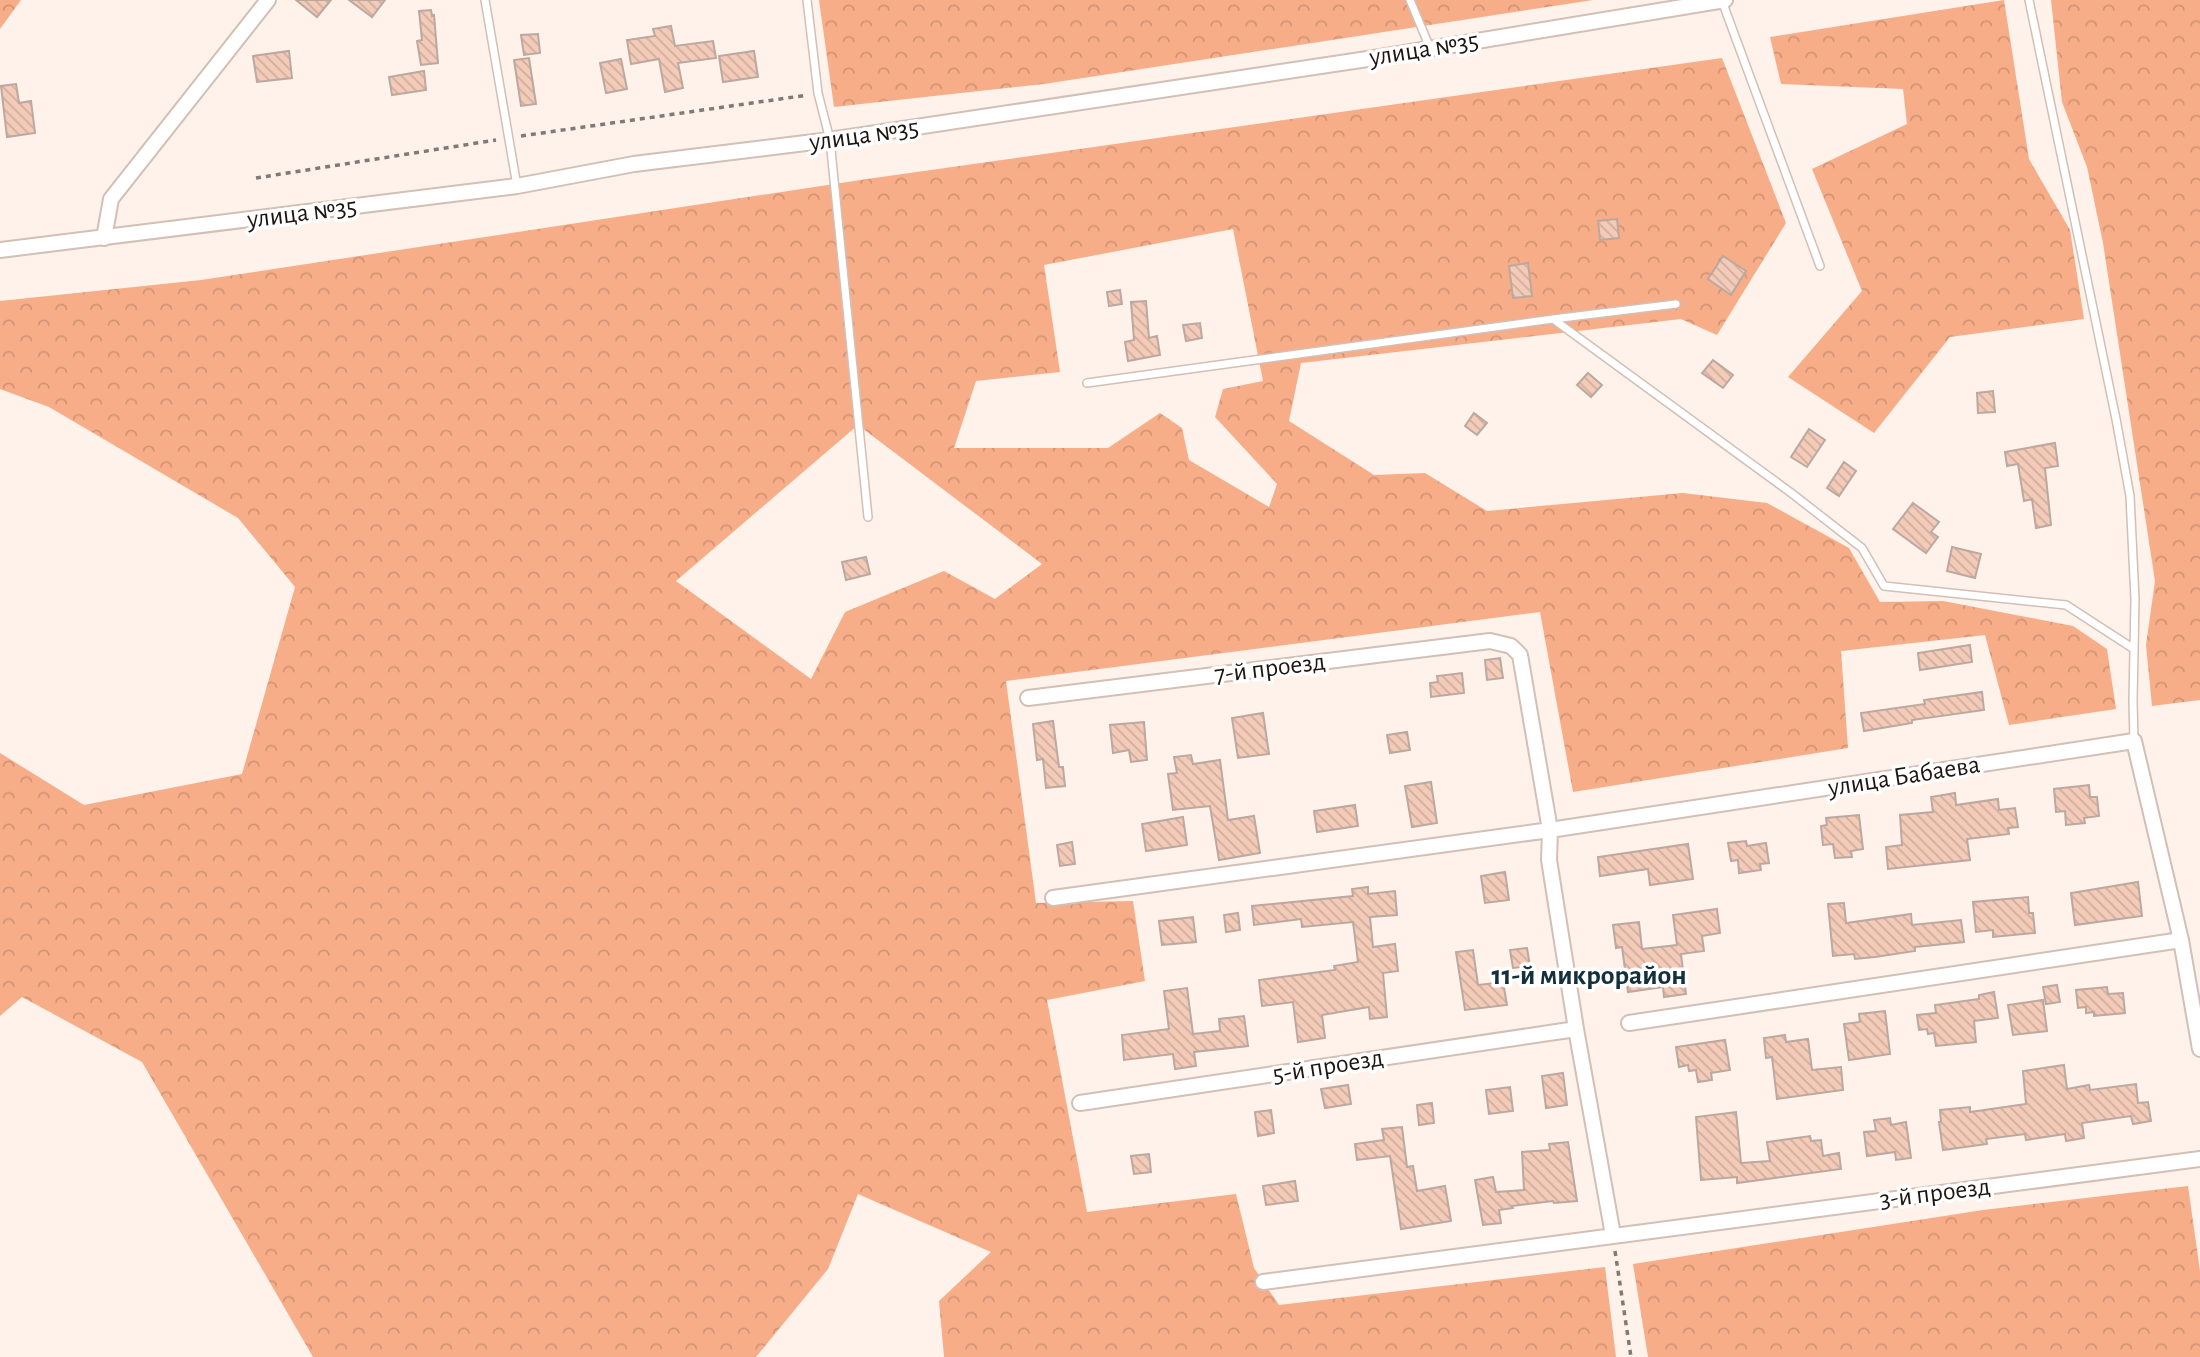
<svg xmlns="http://www.w3.org/2000/svg" width="2200" height="1357" font-family="'Alegreya Sans',sans-serif">
<defs>
<pattern id="forest-crowns" width="20" height="18" patternUnits="userSpaceOnUse" patternTransform="scale(1.75)"><rect width="20" height="18" fill="#f7ad88"/><path d="M2 6a3 3 0 1 1 6 0M12 15a3 3 0 1 1 6 0" fill="none" stroke="#d39474"/></pattern>
<pattern id="building-back-hatch" width="6" height="6" patternUnits="userSpaceOnUse" patternTransform="scale(1.75)"><rect width="6" height="6" fill="#f3cbb8"/><path d="M-1 5l2 2M0 0l6 6M5-1l2 2" fill="none" stroke="#d0ad9d"/></pattern>
</defs>
<rect width="100%" height="100%" fill="#fef2eb"/>
<path fill="url(#forest-crowns)" fill-rule="evenodd" d="M 0,0 L 21,0 L 0,29 Z
M 819,0 L 1593,0 L 1044,84 L 834,107 Z
M 2004,0 L 2029,159 L 2070,230 L 2084,319 L 1950,337 L 1874,433 L 1788,377 L 1862,291 L 1812,169 L 1907,124 L 1903,89 L 1781,84 L 1770,37 Z
M 2051,0 L 2200,0 L 2200,700 L 2152,706 L 2146,645 L 2155,581 L 2103,243 L 2087,167 L 2062,102 Z
M 1722,58 L 1786,223 L 1717,335 L 1681,319 L 1301,363 L 1289,421 L 1374,475 L 1425,473 L 1487,511 L 1683,493 L 1767,503 L 1849,548 L 1880,602 L 1943,601 L 2073,626 L 2107,649 L 2116,709 L 2009,725 L 1985,635 L 1841,651 L 1848,748 L 1573,792 L 1540,612 L 1006,681 L 1036,903 L 1133,901 L 1145,981 L 1047,1000 L 1087,1212 L 1236,1194 L 1254,1268 L 1279,1305 L 1605,1267 L 1616,1357 L 944,1357 L 939,1301 L 991,1252 L 858,1194 L 828,1269 L 756,1357 L 313,1357 L 142,1062 L 22,997 L 0,1016 L 0,753 L 84,805 L 242,774 L 295,587 L 238,518 L 49,407 L 0,389 L 0,301 L 201,280 L 867,179 ZM 1233,229 L 1263,381 L 1223,389 L 1215,417 L 1277,484 L 1269,507 L 1189,460 L 1182,428 L 1160,413 L 1108,448 L 954,448 L 976,381 L 1060,372 L 1044,265 ZM 858,425 L 1042,564 L 995,599 L 944,571 L 845,612 L 811,679 L 676,581 Z
M 2188,1186 L 2200,1271 L 2200,1357 L 1648,1357 L 1633,1264 L 1983,1210 Z"/>
<path fill="url(#building-back-hatch)" stroke="#bca89f" stroke-width="2" d="M 296,0 L 331,0 L 317,17 Z
M 349,0 L 385,0 L 372,17 Z
M 431,10 L 432,16 L 434,15 L 438,63 L 421,65 L 417,41 L 422,40 L 419,11 Z
M 671,26 L 675,46 L 713,41 L 716,58 L 678,63 L 683,88 L 665,92 L 659,59 L 631,64 L 627,40 L 655,36 L 653,29 Z
M 538,34 L 540,53 L 524,55 L 521,35 Z
M 289,51 L 292,78 L 257,82 L 253,56 Z
M 754,51 L 758,77 L 723,82 L 719,56 Z
M 529,58 L 536,104 L 521,106 L 514,60 Z
M 621,59 L 627,89 L 606,93 L 600,63 Z
M 424,71 L 426,90 L 392,95 L 389,77 Z
M 16,84 L 19,103 L 31,101 L 35,133 L 7,137 L 1,86 Z
M 1617,219 L 1619,238 L 1600,240 L 1598,221 Z
M 1723,256 L 1746,271 L 1731,295 L 1708,279 Z
M 1528,263 L 1532,296 L 1513,298 L 1509,266 Z
M 1120,290 L 1122,304 L 1109,306 L 1107,292 Z
M 1146,301 L 1149,338 L 1157,336 L 1160,355 L 1128,361 L 1125,342 L 1134,340 L 1131,302 Z
M 1200,323 L 1202,338 L 1186,341 L 1183,325 Z
M 1713,360 L 1733,375 L 1723,388 L 1702,373 Z
M 1588,373 L 1602,385 L 1591,397 L 1577,385 Z
M 1993,391 L 1995,412 L 1978,413 L 1977,393 Z
M 1474,413 L 1487,423 L 1477,435 L 1465,426 Z
M 1809,429 L 1825,440 L 1807,467 L 1791,457 Z
M 2055,443 L 2058,466 L 2045,468 L 2051,525 L 2036,528 L 2032,499 L 2024,501 L 2018,464 L 2007,466 L 2005,452 Z
M 1844,462 L 1856,471 L 1839,496 L 1827,488 Z
M 1913,503 L 1939,522 L 1931,532 L 1938,537 L 1926,553 L 1893,529 Z
M 1952,547 L 1981,554 L 1975,578 L 1947,571 Z
M 866,557 L 870,574 L 846,580 L 842,562 Z
M 1970,645 L 1972,662 L 1920,670 L 1918,653 Z
M 1500,658 L 1503,678 L 1487,680 L 1485,660 Z
M 1462,673 L 1464,693 L 1431,697 L 1430,683 L 1438,682 L 1437,676 Z
M 1982,692 L 1984,710 L 1912,720 L 1912,723 L 1864,731 L 1861,713 L 1925,704 L 1924,700 Z
M 1263,713 L 1269,754 L 1238,758 L 1232,718 Z
M 1053,721 L 1059,767 L 1063,767 L 1065,786 L 1046,788 L 1043,759 L 1037,760 L 1033,724 Z
M 1144,722 L 1147,760 L 1131,762 L 1129,750 L 1113,753 L 1110,725 Z
M 1407,732 L 1410,750 L 1390,753 L 1387,735 Z
M 1191,755 L 1193,764 L 1220,760 L 1228,820 L 1254,816 L 1260,853 L 1219,860 L 1210,806 L 1173,810 L 1168,774 L 1177,773 L 1174,757 Z
M 1431,782 L 1437,823 L 1412,827 L 1405,786 Z
M 2089,785 L 2090,797 L 2097,797 L 2099,816 L 2084,818 L 2085,823 L 2066,825 L 2065,811 L 2056,812 L 2054,789 Z
M 1955,793 L 1956,805 L 1998,799 L 1999,810 L 2015,808 L 2018,827 L 2008,828 L 2009,834 L 1967,839 L 1970,860 L 1888,869 L 1886,847 L 1902,845 L 1900,815 L 1933,812 L 1931,797 Z
M 1355,805 L 1358,826 L 1317,832 L 1314,811 Z
M 1859,815 L 1863,849 L 1851,851 L 1852,857 L 1835,858 L 1833,844 L 1823,845 L 1821,826 L 1827,825 L 1826,818 Z
M 1183,817 L 1187,845 L 1146,851 L 1142,824 Z
M 1746,841 L 1747,846 L 1766,843 L 1769,863 L 1760,864 L 1761,870 L 1739,873 L 1738,860 L 1731,861 L 1728,843 Z
M 1072,842 L 1075,864 L 1060,866 L 1057,845 Z
M 1688,844 L 1693,879 L 1650,885 L 1648,869 L 1600,876 L 1598,857 Z
M 1505,872 L 1509,900 L 1485,903 L 1481,876 Z
M 2138,882 L 2142,916 L 2075,925 L 2071,893 Z
M 1368,887 L 1368,894 L 1395,891 L 1397,915 L 1370,917 L 1373,947 L 1395,944 L 1398,971 L 1383,973 L 1387,1017 L 1370,1019 L 1369,1007 L 1322,1015 L 1325,1038 L 1298,1042 L 1293,1002 L 1262,1006 L 1259,980 L 1335,970 L 1334,966 L 1358,962 L 1353,922 L 1302,927 L 1301,919 L 1254,925 L 1252,906 L 1353,896 L 1352,889 Z
M 2028,897 L 2029,913 L 2033,913 L 2035,933 L 1993,937 L 1993,930 L 1976,932 L 1973,902 Z
M 1844,903 L 1846,923 L 1911,914 L 1912,925 L 1961,920 L 1964,942 L 1915,947 L 1915,951 L 1875,957 L 1855,959 L 1854,954 L 1833,956 L 1828,904 Z
M 1717,909 L 1720,933 L 1702,936 L 1704,951 L 1681,954 L 1686,994 L 1664,997 L 1663,987 L 1628,992 L 1622,947 L 1616,948 L 1613,925 L 1639,922 L 1642,949 L 1677,945 L 1673,915 Z
M 1238,913 L 1240,930 L 1226,932 L 1224,915 Z
M 1193,917 L 1196,942 L 1162,945 L 1159,921 Z
M 1527,948 L 1530,966 L 1513,968 L 1510,950 Z
M 1473,950 L 1478,985 L 1503,982 L 1507,1005 L 1465,1010 L 1456,952 Z
M 2057,985 L 2060,1002 L 2046,1004 L 2043,987 Z
M 2107,987 L 2108,994 L 2123,993 L 2125,1013 L 2094,1016 L 2094,1012 L 2086,1013 L 2086,1007 L 2078,1008 L 2076,990 Z
M 1187,988 L 1193,1034 L 1220,1031 L 1219,1019 L 1244,1016 L 1248,1046 L 1194,1052 L 1196,1066 L 1175,1069 L 1173,1054 L 1124,1060 L 1122,1035 L 1169,1029 L 1164,991 Z
M 1994,992 L 1998,1018 L 1974,1021 L 1976,1042 L 1936,1046 L 1934,1033 L 1928,1034 L 1927,1029 L 1919,1030 L 1917,1015 L 1936,1013 L 1935,1005 L 1979,999 L 1979,995 Z
M 2043,1000 L 2047,1031 L 2013,1035 L 2008,1005 Z
M 1885,1011 L 1890,1054 L 1849,1060 L 1844,1024 L 1860,1022 L 1859,1014 Z
M 1785,1035 L 1786,1042 L 1808,1039 L 1812,1070 L 1841,1067 L 1843,1090 L 1777,1099 L 1772,1057 L 1766,1058 L 1764,1038 Z
M 1725,1040 L 1730,1070 L 1711,1073 L 1712,1080 L 1698,1082 L 1696,1070 L 1689,1071 L 1688,1065 L 1679,1067 L 1676,1047 Z
M 2064,1065 L 2067,1089 L 2089,1085 L 2090,1090 L 2136,1084 L 2138,1103 L 2148,1102 L 2151,1121 L 2133,1124 L 2131,1116 L 2082,1123 L 2084,1138 L 2066,1141 L 2065,1134 L 2026,1140 L 2025,1134 L 1986,1139 L 1987,1144 L 1943,1150 L 1939,1122 L 1941,1122 L 1940,1110 L 1970,1107 L 1970,1112 L 2026,1104 L 2023,1071 Z
M 1563,1073 L 1567,1105 L 1546,1108 L 1542,1076 Z
M 1348,1085 L 1351,1104 L 1325,1108 L 1321,1089 Z
M 1510,1087 L 1513,1111 L 1489,1114 L 1486,1090 Z
M 1432,1103 L 1434,1123 L 1419,1125 L 1417,1105 Z
M 1271,1110 L 1274,1133 L 1258,1136 L 1255,1112 Z
M 1736,1112 L 1741,1163 L 1770,1161 L 1767,1142 L 1810,1136 L 1811,1141 L 1821,1140 L 1823,1156 L 1839,1153 L 1841,1169 L 1737,1183 L 1737,1177 L 1701,1180 L 1696,1117 Z
M 1890,1118 L 1891,1125 L 1906,1122 L 1911,1158 L 1896,1160 L 1895,1152 L 1867,1156 L 1864,1132 L 1876,1131 L 1874,1120 Z
M 1402,1127 L 1407,1167 L 1413,1166 L 1417,1191 L 1445,1186 L 1451,1221 L 1401,1229 L 1390,1156 L 1357,1160 L 1355,1144 L 1384,1140 L 1382,1129 Z
M 1568,1142 L 1577,1201 L 1554,1203 L 1553,1201 L 1512,1206 L 1513,1208 L 1499,1210 L 1501,1223 L 1483,1225 L 1475,1180 L 1493,1177 L 1496,1192 L 1524,1190 L 1522,1152 L 1550,1150 L 1549,1144 Z
M 1149,1154 L 1151,1172 L 1134,1174 L 1131,1156 Z
M 1295,1181 L 1298,1201 L 1266,1205 L 1263,1186 Z"/>
<g fill="none" stroke-linecap="round" stroke-linejoin="round">
<defs>
<path id="service" d="M 485,0 L 517,186
M 807,0 L 818,93 L 830,140 L 868,517
M 1410,0 L 1430,48
M 2029,0 L 2116,419 L 2130,496 L 2135,599 L 2133,701 L 2134,741
M 1722,1 L 1820,266
M 1676,304 L 1553,319 L 1790,492 L 1862,548 L 1884,586 L 2066,605 L 2134,649
M 1087,383 L 1553,319"/>
<path id="minor" d="M 104,238 L 111,199 L 268,0
M 0,250 L 517,186 L 634,164 L 830,140 L 1374,58 L 1725,0
M 1028,698 L 1490,641 L 1511,646 L 1520,655 L 1550,830 L 1549,860 L 1576,1029 L 1613,1235
M 1053,898 L 1550,830 L 2134,741 L 2181,940 L 2200,1049
M 1629,1023 L 2181,940
M 1080,1103 L 1576,1029
M 1263,1282 L 2200,1159"/>
</defs>
<use href="#service" stroke="#d2bfb5" stroke-width="10"/>
<use href="#minor" stroke="#d2bfb5" stroke-width="18"/>
<path stroke="#827974" stroke-width="3.5" stroke-dasharray="5 5" stroke-linecap="butt" d="M 521,136 L 808,95
M 256,178 L 496,140
M 1615,1251 L 1631,1357"/>
<use href="#service" stroke="#fff" stroke-width="7"/>
<use href="#minor" stroke="#fff" stroke-width="14"/>
</g>
<g text-anchor="middle" dominant-baseline="central" stroke-width="7" stroke-linejoin="round" paint-order="stroke">
<g font-size="26" fill="#1c1512" stroke="#fff">
<text transform="translate(1424 49) rotate(-9)">улица №35</text>
<text transform="translate(864 135) rotate(-8)">улица №35</text>
<text transform="translate(302 213) rotate(-7)">улица №35</text>
<text transform="translate(1270 668) rotate(-7)">7-й проезд</text>
<text transform="translate(1904 776) rotate(-9)">улица Бабаева</text>
<text transform="translate(1328 1066) rotate(-9)">5-й проезд</text>
<text transform="translate(1935 1193) rotate(-7)">3-й проезд</text>
</g>
<g font-size="28" font-weight="bold" fill="#14303c" stroke="#fff">
<text x="1589" y="976">11-й микрорайон</text>
</g>
</g>
</svg>
